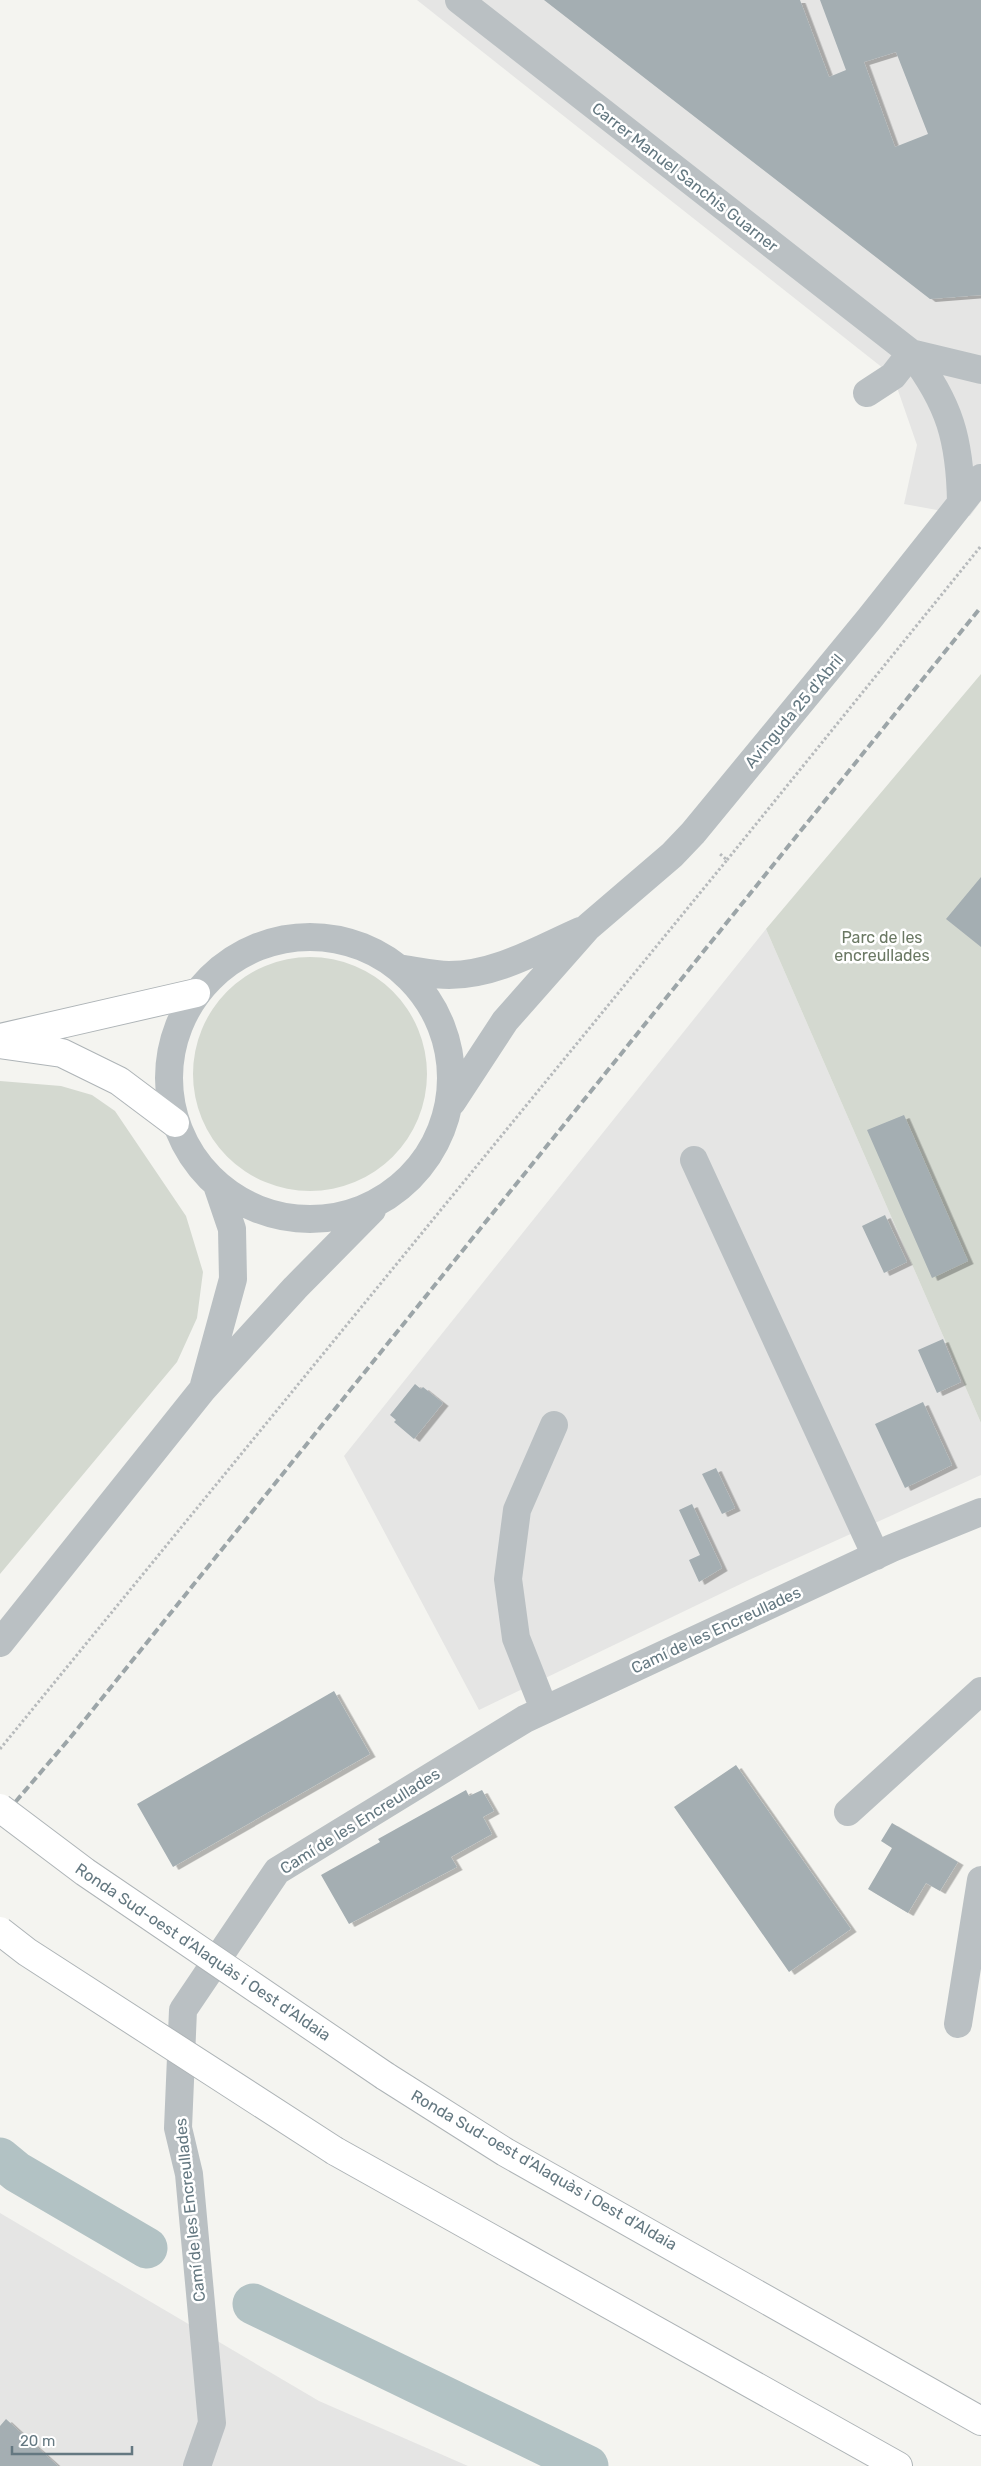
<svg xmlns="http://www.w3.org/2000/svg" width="981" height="2466" font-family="Rubik,sans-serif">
<defs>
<filter id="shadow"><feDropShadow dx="5.5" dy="3" stdDeviation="0" flood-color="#0004"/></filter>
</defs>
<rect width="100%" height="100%" fill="#f4f4f0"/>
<path fill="#e5e5e4" d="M 417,0 L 981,0 L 981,501 L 970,516 L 904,504 L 917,445 L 893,376 Z
M 766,929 L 981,1423 L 981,1475 L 749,1580 L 479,1710 L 344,1456 Z
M 0,2213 L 319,2401 L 468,2466 L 0,2466 Z"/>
<path fill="#d4d9d0" d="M 981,674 L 981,1423 L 766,929 Z
M193 1074a117 117 0 1 1 234 0a117 117 0 1 1-234 0Z
M 0,1081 L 61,1086 L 92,1095 L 115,1111 L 186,1216 L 203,1272 L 197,1318 L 177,1362 L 0,1574 Z"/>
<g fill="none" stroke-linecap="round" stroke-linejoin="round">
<path stroke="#b2c2c4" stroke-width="41" d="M 0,2158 L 17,2172 L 147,2248
M 253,2304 L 588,2466"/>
</g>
<path fill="#a4aeb2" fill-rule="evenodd" filter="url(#shadow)" d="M 544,0 L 800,0 L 829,77 L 846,70 L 820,0 L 981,0 L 981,295 L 930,299 ZM 896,52 L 928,134 L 895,147 L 864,62 Z
M 981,877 L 981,947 L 946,919 Z
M 904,1115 L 968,1261 L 932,1278 L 867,1130 Z
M 885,1215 L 907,1262 L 884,1273 L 862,1226 Z
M 943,1339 L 961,1382 L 937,1393 L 918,1350 Z
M 415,1384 L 421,1389 L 423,1387 L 443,1403 L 414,1439 L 394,1422 L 396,1420 L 390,1415 Z
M 923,1402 L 952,1465 L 905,1488 L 875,1424 Z
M 716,1468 L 735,1508 L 722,1514 L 702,1474 Z
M 692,1504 L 722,1568 L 699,1582 L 689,1560 L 700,1555 L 679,1510 Z
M 334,1691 L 370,1754 L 173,1867 L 137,1804 Z
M 736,1765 L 851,1929 L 789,1972 L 674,1807 Z
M 466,1790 L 469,1796 L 482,1790 L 494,1811 L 483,1817 L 492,1834 L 451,1857 L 457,1867 L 349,1924 L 321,1875 L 380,1842 L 378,1839 Z
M 892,1823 L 958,1862 L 940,1891 L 926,1883 L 908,1913 L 868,1889 L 892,1848 L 881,1841 Z
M 6,2419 L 18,2430 L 58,2466 L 0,2466 L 0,2426 Z"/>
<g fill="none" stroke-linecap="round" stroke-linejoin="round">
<defs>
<path id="major" d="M 0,1038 L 196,993
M 0,1044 L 62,1053 L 119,1081 L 175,1123
M 385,2076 L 505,2152 L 981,2421
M 335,2151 L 898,2466"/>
</defs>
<use href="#major" stroke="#aeb4b7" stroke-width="30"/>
<path stroke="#b7babc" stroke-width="3" stroke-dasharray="2.5 2.5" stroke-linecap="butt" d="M 727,860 L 981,546
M 0,1749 L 727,860 L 720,854"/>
<path stroke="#bac0c3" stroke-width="28" d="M 459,0 L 911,353 C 950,404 960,440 961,503
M 911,353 L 981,370
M 867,393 L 893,376 L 911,353
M169 1078a141 141 0 1 1 282 0a141 141 0 1 1-282 0Z
M 403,969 C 418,971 434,975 449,975 C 496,975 539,949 580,931
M 452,1102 L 505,1021 L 588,927 L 672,855 L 693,833 L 870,618 L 981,478
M 694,1160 L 876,1556
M 204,1385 L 233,1279 L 232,1229 L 217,1185
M 0,1643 L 203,1389 L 295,1288 L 372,1210
M 544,1709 L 516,1638 L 508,1579 L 517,1510 L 554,1425
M 848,1812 L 981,1691
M 958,2024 L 981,1880
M 197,2466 L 212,2423 L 189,2174 L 178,2128 L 183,2010 L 277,1871 L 525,1719 L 892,1548 L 981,1512"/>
<use href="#major" stroke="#fff" stroke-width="28"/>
<path stroke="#9ca5a8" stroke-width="4" stroke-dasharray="8 4" stroke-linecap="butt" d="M 0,1820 L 70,1738 L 981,607"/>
<defs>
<path id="major-bridge" d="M 0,1808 L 85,1872 L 385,2076
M 0,1931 L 27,1952 L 335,2151"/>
</defs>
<use href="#major-bridge" stroke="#aeb4b7" stroke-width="30" stroke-linecap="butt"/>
<use href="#major-bridge" stroke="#fff" stroke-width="28"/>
</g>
<g text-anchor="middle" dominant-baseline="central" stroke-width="5" stroke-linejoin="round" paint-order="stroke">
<g font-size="16" fill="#647881" stroke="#fff">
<text transform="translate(685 177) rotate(38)">Carrer Manuel Sanchis Guarner</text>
<text transform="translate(794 711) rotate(-50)">Avinguda 25 d'Abril</text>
<text transform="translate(716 1630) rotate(-25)">Camí de les Encreullades</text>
<text transform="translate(360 1821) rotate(-32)">Camí de les Encreullades</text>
<text transform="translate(203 1952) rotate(34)">Ronda Sud-oest d'Alaquàs i Oest d'Aldaia</text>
<text transform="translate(544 2170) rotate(30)">Ronda Sud-oest d'Alaquàs i Oest d'Aldaia</text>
<text transform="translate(190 2210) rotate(-96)">Camí de les Encreullades</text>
</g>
<g font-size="16" fill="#6a7863" stroke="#fff">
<text x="882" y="937">Parc de les<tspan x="882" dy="18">encreullades</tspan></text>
</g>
</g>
<path d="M12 2446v8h120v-8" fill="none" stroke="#647881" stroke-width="2.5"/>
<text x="20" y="2446" font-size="15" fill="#647881" stroke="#ffffff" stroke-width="4" paint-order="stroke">20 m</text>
</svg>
